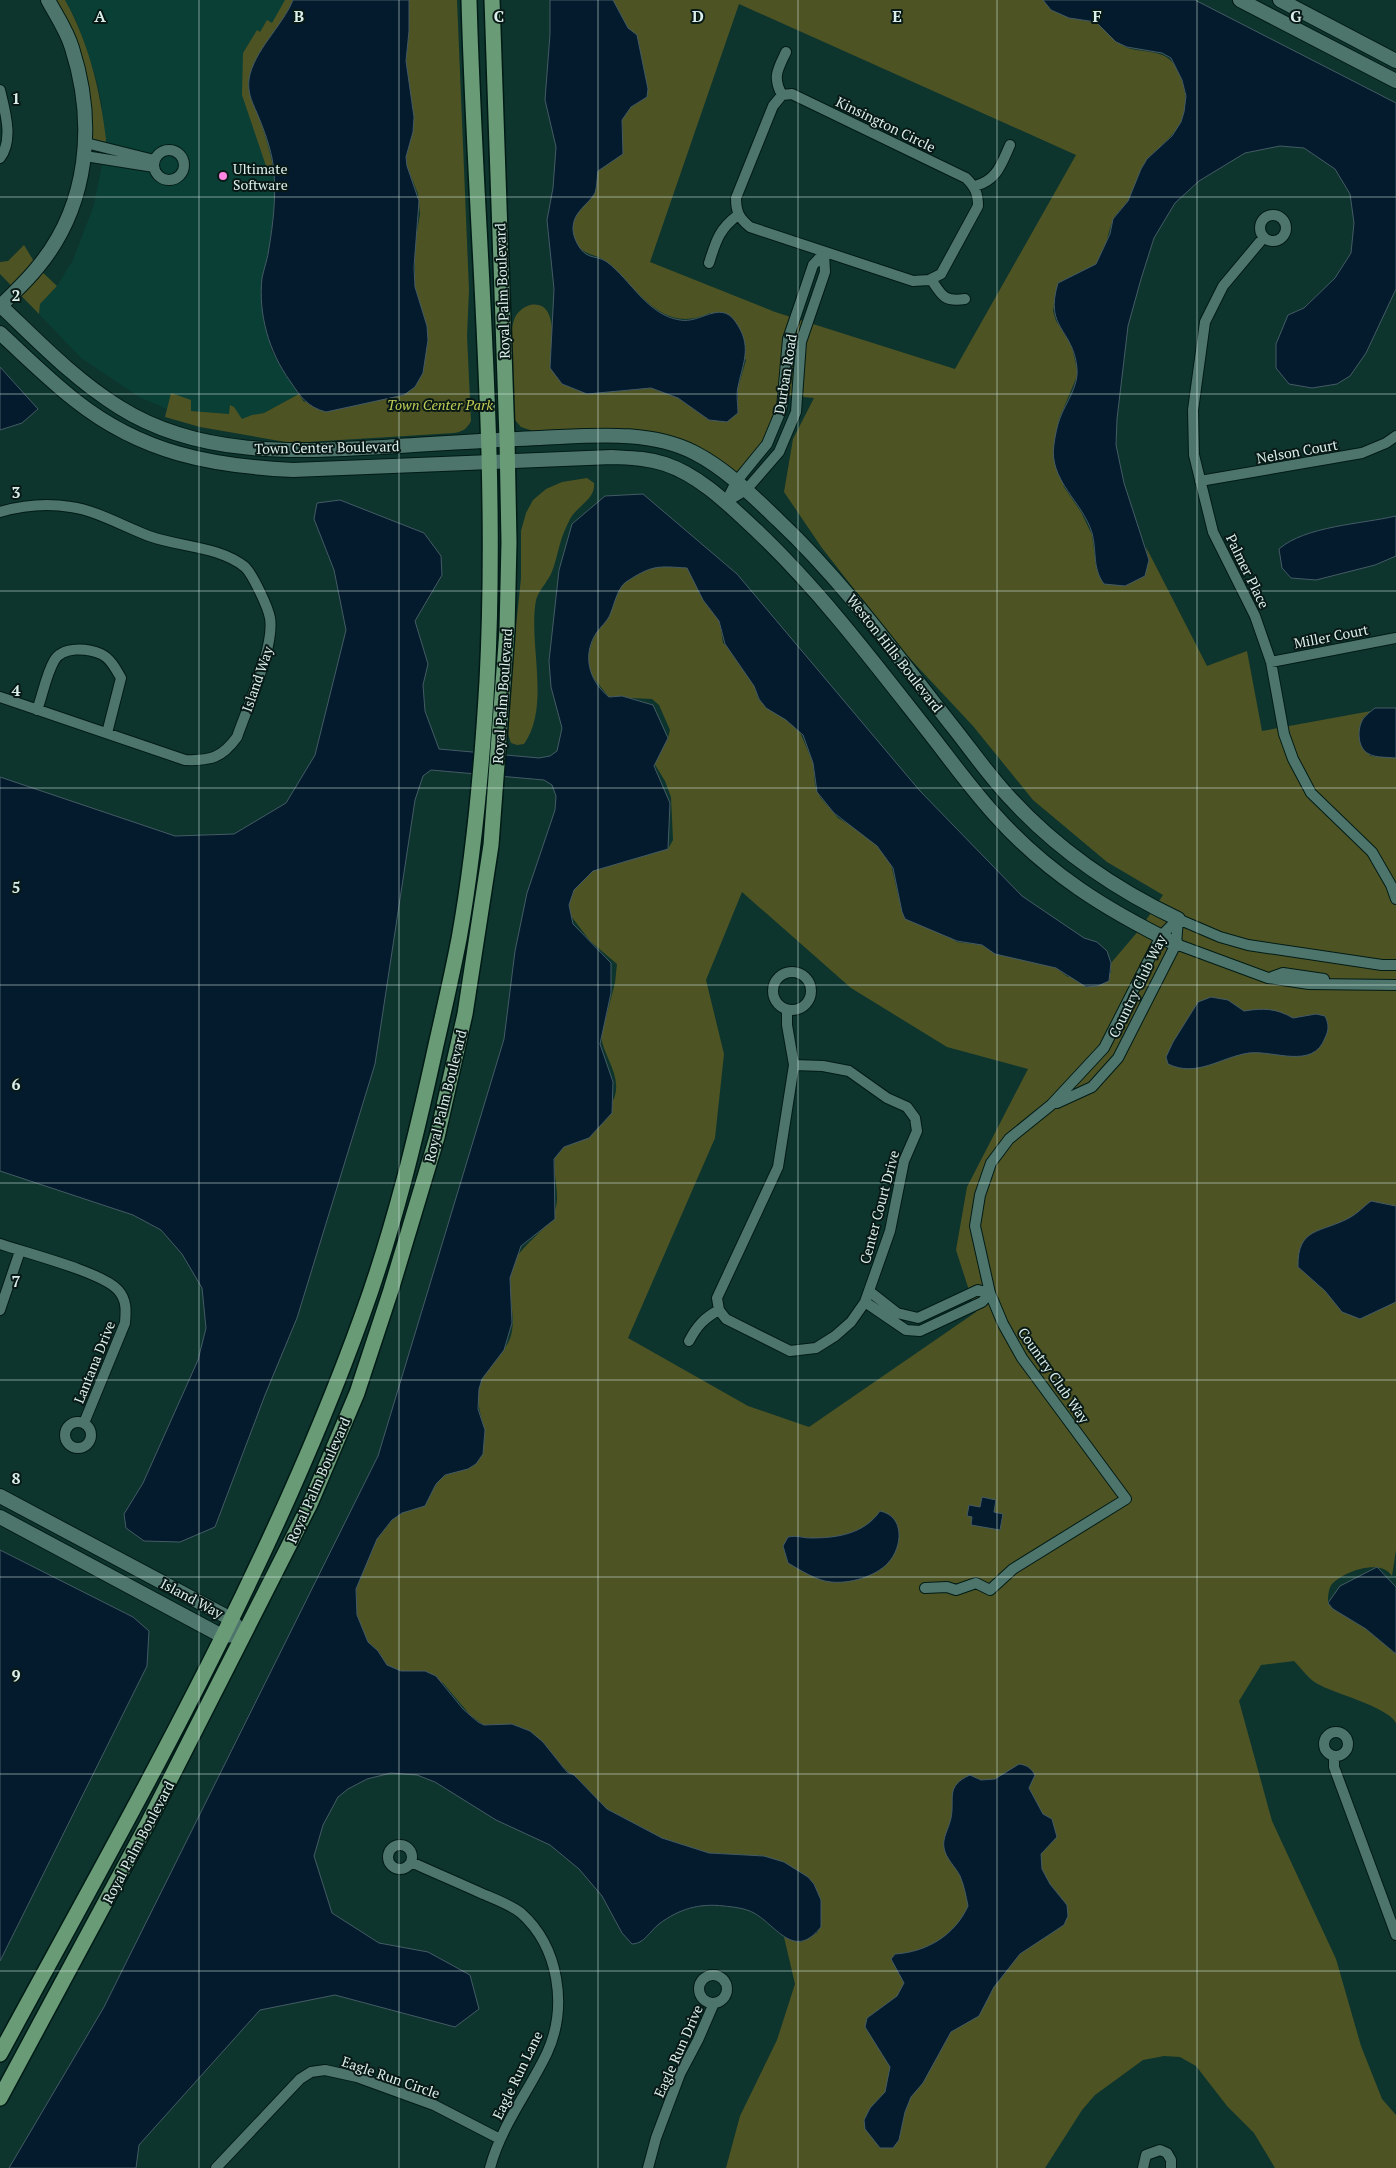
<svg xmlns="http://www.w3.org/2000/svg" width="1396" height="2168" font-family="'PT Serif',serif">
<rect width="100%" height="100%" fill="#0d352e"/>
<path fill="#0a3f36" d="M 65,0 L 293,0 L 253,67 L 274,171 L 275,196 L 269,249 L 262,278 L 271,351 L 299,394 L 264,413 L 252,415 L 242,420 L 234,407 L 230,406 L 230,414 L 191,411 L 171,394 L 167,409 L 141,398 L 81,358 L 39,314 L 40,304 L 57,286 L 73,260 L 94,205 L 102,164 L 102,105 L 97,81 L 77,22 Z"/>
<path fill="#4e5324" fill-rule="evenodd" d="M 48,0 L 65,0 C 89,43 100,90 106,139 L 105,147 L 121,151 L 118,162 L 85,156 L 81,83 Z
M 285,0 L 293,0 C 285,21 269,38 258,57 C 240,88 252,97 262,126 C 267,141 271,156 274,171 L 266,166 L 242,95 L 243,53 L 257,30 L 260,32 L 267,20 L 272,23 Z
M 409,0 L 457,0 L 469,290 L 467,336 L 471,421 C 467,429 462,432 454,433 L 291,443 L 200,427 L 165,417 L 171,393 L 191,400 L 191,411 L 229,414 L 230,405 L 234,407 L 242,419 L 252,415 L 264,413 L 299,394 L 304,402 L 427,326 L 415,287 L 415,244 L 420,214 L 418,194 L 407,166 L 406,157 L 414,117 L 406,61 L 409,31 Z
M 613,0 L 1043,0 C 1055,14 1077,21 1096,22 C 1106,31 1114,43 1128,48 C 1147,54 1166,48 1177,69 C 1184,82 1188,99 1184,113 C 1178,137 1155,147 1143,166 C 1136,176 1136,190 1128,201 C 1124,207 1117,212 1114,218 C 1107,232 1107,252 1096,264 C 1087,273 1069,278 1058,283 L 1053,311 L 1056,321 L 1071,343 L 1078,374 L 1059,419 L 1054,445 L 1064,487 L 1081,512 L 1092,535 L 1096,565 L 1149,560 L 1146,547 L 1207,666 L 1247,651 L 1262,731 L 1371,711 L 1363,718 L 1370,756 L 1396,758 L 1396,1550 L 1392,1576 C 1381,1558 1344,1571 1332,1584 C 1328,1589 1328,1597 1328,1603 L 1333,1609 L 1366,1629 L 1396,1654 L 1396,1723 C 1387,1706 1334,1694 1316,1683 C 1308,1678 1301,1668 1294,1661 L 1261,1665 L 1239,1701 L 1272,1821 L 1336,1959 L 1361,2046 L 1382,2099 L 1396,2115 L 1396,2168 L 1275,2168 L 1254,2133 L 1227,2106 L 1196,2066 L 1180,2057 L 1164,2056 L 1143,2060 L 1095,2095 L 1082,2110 L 1045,2168 L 726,2168 L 740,2116 L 777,2040 L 795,1984 L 784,1937 L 801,1942 L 818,1932 L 764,1856 L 709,1853 L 662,1838 L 607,1809 L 562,1766 L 497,1725 L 484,1725 L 471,1716 L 443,1683 L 425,1671 L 401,1671 L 387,1665 L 378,1651 L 368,1642 L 357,1615 L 356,1589 L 377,1539 L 392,1520 L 402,1513 L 425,1506 C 436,1483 440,1472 468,1469 L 485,1430 C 480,1414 473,1391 483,1375 C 492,1360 509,1350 512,1331 C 516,1307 503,1286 513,1264 C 523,1242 547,1232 555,1210 C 562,1191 548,1166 558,1151 C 562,1145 572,1145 578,1141 C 591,1131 615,1107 616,1090 C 618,1071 603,1054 601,1036 L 615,983 L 617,964 L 590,941 L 571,916 L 569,905 L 574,890 L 593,871 L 668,849 L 673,840 L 671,797 L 665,781 L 654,763 L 668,738 L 670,730 L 659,705 L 652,699 L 609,697 L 591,675 L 587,657 L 592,642 L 618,586 L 649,565 L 683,562 L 690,571 L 705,603 L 719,617 L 723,643 L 733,651 L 743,670 L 754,684 L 758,698 L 761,702 L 777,708 L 800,732 L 813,763 L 815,785 L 820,797 L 838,818 L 870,837 L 890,860 L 902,912 L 910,921 L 944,934 L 957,942 L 982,945 L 995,954 L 1056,968 L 1068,977 L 1111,973 L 1111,963 L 1140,929 L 1163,895 L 1107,862 L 1033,800 L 973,726 L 900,648 L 822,548 L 784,492 L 793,439 L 814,398 L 783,395 C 775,420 764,468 732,473 L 626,431 L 533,431 L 521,427 L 515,420 C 512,399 507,339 514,320 C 516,313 523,307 530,305 C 561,299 551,352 550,368 L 587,394 L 651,388 L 678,398 L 709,420 L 738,413 L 738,388 L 746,360 L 710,313 C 663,335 639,291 608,263 C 594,251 574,257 573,229 C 572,213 588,205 594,193 C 597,187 597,177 598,171 L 623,154 L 622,120 L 631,107 L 647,97 L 648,89 L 637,35 L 628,28 ZM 739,4 L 1076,155 L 955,369 L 775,312 L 650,262 ZM 742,892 L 851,988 L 947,1047 L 1028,1069 L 967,1187 L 956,1250 L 976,1312 L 809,1427 L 748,1406 L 628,1338 L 715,1138 L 724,1054 L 706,980 Z
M 24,245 L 38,268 L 57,286 L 40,304 L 39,314 L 0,274 L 0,262 L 8,261 Z
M 587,478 L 594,483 C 596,499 577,506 570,519 C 566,527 562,536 560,544 C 557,554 555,565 551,574 C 547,582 538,592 536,600 C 528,644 551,706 524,744 L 517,745 L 511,743 L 508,734 L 510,683 L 521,578 L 521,531 L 526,513 L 533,500 L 546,489 L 562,482 Z"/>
<path fill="#031b2c" stroke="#445b65" d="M 293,0 L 409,0 L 409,31 L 406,61 L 414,117 L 413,132 L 406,157 L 407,166 L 419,201 L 414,267 L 415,287 L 427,326 L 428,340 L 423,373 L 415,387 L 404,395 L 326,412 C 307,407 300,396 290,381 C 269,352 258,314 262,278 C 264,268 268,258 269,248 C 273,224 276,198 274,173 C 273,155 266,135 259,118 C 254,105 247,95 249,79 C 254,50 282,27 293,0 Z
M 550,0 L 613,0 L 628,28 L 637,35 L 648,89 L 647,97 L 631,107 L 622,120 L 623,154 L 598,171 C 597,177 597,187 595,193 C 588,205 574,211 573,227 C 572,235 579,250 586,254 C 592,258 600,257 607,262 C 631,280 647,315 680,320 C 700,324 720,300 735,321 C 753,346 743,362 738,387 C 736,395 738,405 738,413 L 727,422 L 709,420 L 678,398 L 651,388 L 587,394 L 562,384 L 550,368 L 554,289 L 547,220 L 553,188 L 556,147 L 545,100 L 550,34 Z
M 1043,0 L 1195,0 L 1396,103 L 1396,289 L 1366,353 L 1350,376 L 1337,384 L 1312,388 L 1289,384 L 1276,368 L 1276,344 L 1288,315 L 1304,308 L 1335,278 L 1351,253 L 1354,223 L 1350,194 L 1335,169 L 1304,148 L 1280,146 L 1245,153 L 1199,181 L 1175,203 L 1154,238 L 1141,279 L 1128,326 L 1117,419 L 1116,445 L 1124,483 L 1149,560 L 1145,576 L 1125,586 L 1104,584 C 1092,568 1097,551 1092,533 C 1083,502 1048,480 1054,444 C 1055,436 1057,426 1060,418 C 1066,402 1079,386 1077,368 C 1073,328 1044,329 1058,283 L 1096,264 L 1110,234 L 1113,219 L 1128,201 L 1141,169 L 1147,159 L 1172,136 L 1181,122 L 1184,112 L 1186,96 L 1182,80 L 1171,58 L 1162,53 L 1127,47 L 1116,42 L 1096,22 L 1069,18 L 1051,10 Z
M 0,367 L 38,409 L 22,423 L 0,430 Z
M 643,494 L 737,574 L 920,791 L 1022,896 L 1084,938 L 1097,942 L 1107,951 L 1111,963 L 1109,981 L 1098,986 L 1086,987 L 1056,968 L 995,954 L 982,945 L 957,941 L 905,919 L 902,912 L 893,868 L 877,846 L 834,813 L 817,792 L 813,763 L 803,735 L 786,720 L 766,708 L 759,699 L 754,686 L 725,644 L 719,621 L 703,600 L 687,568 C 657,566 652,565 626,582 C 617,588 614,607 609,617 C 606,622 601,627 597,632 C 582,654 588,680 609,697 L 622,696 L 653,705 L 668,738 L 654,766 L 670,803 L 668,849 L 593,871 L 574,890 L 569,905 L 573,924 L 611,963 L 611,993 L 600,1044 L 613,1082 L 612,1113 L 589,1138 L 564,1147 L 554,1159 L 555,1219 L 521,1246 L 510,1278 L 512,1323 L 504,1350 L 482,1379 L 479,1389 L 478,1409 L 485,1430 L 483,1454 L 476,1464 L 468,1469 L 445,1475 L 436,1484 L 425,1506 L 402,1513 L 392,1520 L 377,1539 L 356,1589 L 357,1615 L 368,1642 L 378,1651 L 387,1665 L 401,1671 L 425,1671 L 436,1676 L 463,1709 L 478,1722 L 484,1725 L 512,1724 L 530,1731 L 543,1742 L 567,1772 L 574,1775 L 607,1809 L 662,1838 L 709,1853 L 764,1856 L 784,1862 L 808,1877 L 814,1884 L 821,1900 L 821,1927 C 794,1961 777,1926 754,1913 C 745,1908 733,1907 724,1906 C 699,1903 679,1909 659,1924 C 650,1931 644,1944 632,1944 L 622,1933 L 602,1896 L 579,1869 L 550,1845 L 496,1820 L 435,1782 L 417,1775 L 391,1773 L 367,1779 L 348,1789 L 338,1797 L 323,1825 L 314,1856 L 332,1913 L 379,1943 L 428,1952 L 470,1975 L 479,2009 L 455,2027 L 335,1995 L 260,2010 L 139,2145 L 136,2168 L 9,2168 L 104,2007 L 378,1456 L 504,1039 L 515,951 L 527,893 L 555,810 L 556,796 L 552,785 L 544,780 L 431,770 L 423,776 L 415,800 L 375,1064 L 297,1318 L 265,1395 L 215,1527 L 180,1542 L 144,1541 L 126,1528 L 124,1514 L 143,1483 L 198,1360 L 206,1328 L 202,1288 L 182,1254 L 161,1230 L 133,1215 L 0,1171 L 0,777 L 175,836 L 234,834 L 286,803 L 315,755 L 346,630 L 334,570 L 314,519 L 317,503 L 340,500 L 424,533 L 441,556 L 442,575 L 415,621 L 428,664 L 423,685 L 425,711 L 439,749 L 539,758 L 550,756 L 557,751 L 562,728 L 551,687 L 549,661 L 559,570 L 572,524 L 605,496 Z
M 1396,516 L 1396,556 L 1375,565 L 1316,580 L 1291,578 L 1282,568 L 1279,549 C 1305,526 1362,524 1396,516 Z
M 1375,708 L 1396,708 L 1396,758 C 1388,757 1376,758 1369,754 C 1357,749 1357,728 1363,719 C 1366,715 1371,711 1375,708 Z
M 1211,997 L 1228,1000 L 1244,1011 C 1263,1008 1276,1008 1293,1018 L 1316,1014 L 1325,1016 C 1329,1024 1329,1030 1325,1038 C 1313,1070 1274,1050 1249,1053 C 1221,1057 1197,1078 1168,1064 L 1166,1057 L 1173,1042 L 1198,1002 Z
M 1371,1201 L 1396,1206 L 1396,1302 L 1360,1319 L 1342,1312 L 1325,1291 L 1298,1267 C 1297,1227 1321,1233 1349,1218 C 1357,1214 1364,1206 1371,1201 Z
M 982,1497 L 996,1500 L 994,1512 L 1003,1514 L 1000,1530 L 971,1525 L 972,1517 L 967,1516 L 969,1505 L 980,1507 Z
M 880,1511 C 905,1516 903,1547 888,1563 C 875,1577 849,1584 831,1582 C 817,1581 800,1570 788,1563 L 783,1546 L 788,1537 C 799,1535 801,1538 811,1538 C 837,1538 864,1534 880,1511 Z
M 0,1550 L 133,1617 L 149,1631 L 147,1666 L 0,1961 Z
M 1377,1567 L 1396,1587 L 1396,1654 L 1366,1629 L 1333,1609 L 1328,1603 L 1340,1586 Z
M 1019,1764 C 1027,1765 1031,1768 1035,1775 L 1029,1788 L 1043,1814 L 1052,1819 L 1057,1837 L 1041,1854 L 1042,1869 L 1050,1884 L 1067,1905 L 1068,1916 L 1064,1925 L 1020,1954 L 994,1987 L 979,2016 L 951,2032 L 923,2083 L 911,2097 L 905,2112 L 899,2140 L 893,2148 L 880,2148 L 865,2129 L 864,2120 L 870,2108 L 885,2092 L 890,2067 L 865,2027 L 867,2018 L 897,1996 L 904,1983 L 891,1959 L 895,1954 C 927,1952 955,1935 968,1906 C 966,1896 964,1885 960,1876 C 955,1866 946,1859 944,1848 C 942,1838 949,1828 951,1818 C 955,1798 945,1786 970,1775 L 981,1780 L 995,1779 Z"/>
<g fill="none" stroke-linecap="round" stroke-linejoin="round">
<defs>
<path id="street" d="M 0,90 C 5,111 14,140 0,158
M 792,94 L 966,178 C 975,187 978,193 978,206 L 941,274 L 929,280 L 913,281 L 750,227 C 739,218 736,212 736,198 L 773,106 L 782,95 Z
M 782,95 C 772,77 778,69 786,52
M 86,143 L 154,160
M154 165a15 15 0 1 1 30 0a15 15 0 1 1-30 0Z
M 85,156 L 154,167
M 975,186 C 997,180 1001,165 1010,145
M1260 228a13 13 0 1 1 26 0a13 13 0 1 1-26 0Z
M 1264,237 L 1223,286 L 1205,322 L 1193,410 L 1194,455 L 1213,532 L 1255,616 L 1271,662 L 1284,734 L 1293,759 L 1311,793 L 1372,852 L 1391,885 L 1396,899
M 709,263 C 716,241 719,229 738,215
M 931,279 C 942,296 944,302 965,299
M 1200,481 L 1362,453 L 1386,443 L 1396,436
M 726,502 L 746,490 L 779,452 L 796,412 L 801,342 L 825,272 L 824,253
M 726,502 L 736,482 L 767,444 L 782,408 L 788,339 L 813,265 L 824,253
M 0,512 C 24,505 46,503 71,507 C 95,510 125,527 149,536 C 179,547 219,546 245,567 C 253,575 268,607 270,618 C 275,646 247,708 237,737 C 222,758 210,761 185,760 L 0,697
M 1271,662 L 1396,638
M 37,710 C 43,694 46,675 54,661 C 62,646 87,648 101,654 C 110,658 116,669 121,678 L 107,733
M 1178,919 L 1220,937 L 1248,945 L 1382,965 L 1396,965
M 1176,944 L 1268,978 L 1309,984 L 1396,985
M773 991a19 19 0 1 1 38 0a19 19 0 1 1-38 0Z
M 1272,977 L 1283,973 L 1324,979
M 787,1010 L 787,1025 L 794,1065 L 778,1167 L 717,1298 L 719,1310 L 726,1319 L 790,1351 L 816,1348 L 835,1336 L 851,1322 L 865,1302 L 890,1231 L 904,1161 L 917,1131 L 915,1118 L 907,1107 L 887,1098 L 849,1071 L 823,1066 L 794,1065
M 1057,1103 L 1092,1087 L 1118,1058 L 1176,944 L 1178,919
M 0,1244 C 26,1253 102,1272 118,1290 C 127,1300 126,1311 125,1323 L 84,1423
M 865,1302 L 906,1330 L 920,1331 L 982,1302 L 990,1293 L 978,1290 L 918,1318 L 897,1313 L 869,1291
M 0,1310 L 20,1251
M 689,1341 C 697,1326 704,1318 719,1310
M65 1435a13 13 0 1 1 26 0a13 13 0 1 1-26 0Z
M 925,1588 L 947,1587 L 956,1590 L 976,1583 L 990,1590 L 1013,1569 L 1126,1499 L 1022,1358 L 1003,1324 L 990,1293 L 975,1226 L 980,1195 L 991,1163 L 1009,1139 L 1051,1105 L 1104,1048 L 1161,936 L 1178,919
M1324 1744a12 12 0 1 1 24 0a12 12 0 1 1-24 0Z
M 1334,1756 L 1334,1767 L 1396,1935
M388 1857a12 12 0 1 1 24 0a12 12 0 1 1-24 0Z
M 411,1862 C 435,1873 459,1883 483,1894 C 495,1899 511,1905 521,1913 C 559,1947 568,2007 547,2053 C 529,2091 501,2126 490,2168
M699 1989a14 14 0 1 1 28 0a14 14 0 1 1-28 0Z
M 216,2168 L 300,2079 L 311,2072 L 325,2070 L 357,2077 L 434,2105 L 500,2139
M 648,2168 L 656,2138 L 680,2074 L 698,2040 L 714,2003
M 1143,2168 L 1146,2155 L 1160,2150 L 1167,2153 L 1171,2160 L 1171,2168"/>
<path id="secondary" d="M 1240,0 L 1396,81
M 1280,0 L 1396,61
M 0,305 C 38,341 74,379 119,407 C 198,457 294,452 383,447 C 435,444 487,440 540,438 C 589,436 649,429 695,453 C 726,469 753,496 778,520 C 844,582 897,656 953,727 C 972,751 990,777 1011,799 C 1059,851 1115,889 1178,919
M 0,307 C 12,294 26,282 37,268 C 89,206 96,123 72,48 C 67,31 56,15 48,0
M 0,333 C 25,356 49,380 76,401 C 142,453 211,466 293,470 L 612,457 C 630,458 647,458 665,464 C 701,476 730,506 757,531 C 822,593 876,665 931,735 C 952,762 973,791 996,816 C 1048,874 1107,910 1176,944
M 0,1496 L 231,1619 L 243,1635
M 0,1517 L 222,1636 L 234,1635"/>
<path id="primary" d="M 0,2054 C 130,1814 269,1574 362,1316 C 394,1228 416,1137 436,1045 C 444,1010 452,975 459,939 C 474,855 482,767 487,681 C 499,454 475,227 469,0
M 0,2098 L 149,1821 L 310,1504 L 357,1393 L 391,1290 L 437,1137 L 465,1014 L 491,845 L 507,630 L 509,542 L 507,439 L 492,0"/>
</defs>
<use href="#street" stroke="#001b16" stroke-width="12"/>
<use href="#secondary" stroke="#001b16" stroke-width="16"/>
<use href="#primary" stroke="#001b16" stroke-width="18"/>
<use href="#street" stroke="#4e756c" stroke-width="10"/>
<use href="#secondary" stroke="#4e756c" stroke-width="14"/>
<use href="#primary" stroke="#699b77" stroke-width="15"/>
</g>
<path fill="none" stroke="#dbefea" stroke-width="1" stroke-opacity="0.55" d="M 199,0 L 199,2168M 399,0 L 399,2168M 598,0 L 598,2168M 798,0 L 798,2168M 997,0 L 997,2168M 1197,0 L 1197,2168M 0,197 L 1396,197M 0,394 L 1396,394M 0,591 L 1396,591M 0,788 L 1396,788M 0,985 L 1396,985M 0,1183 L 1396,1183M 0,1380 L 1396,1380M 0,1577 L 1396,1577M 0,1774 L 1396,1774M 0,1971 L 1396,1971"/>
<circle fill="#fe86e1" stroke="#091916" stroke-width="2" cx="223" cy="176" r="5"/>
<g text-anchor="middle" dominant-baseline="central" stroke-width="4" stroke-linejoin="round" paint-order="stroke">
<g font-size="14" fill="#dbefea" stroke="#091916">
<text transform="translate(886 124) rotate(26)">Kinsington Circle</text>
<text transform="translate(502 291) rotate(-92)">Royal Palm Boulevard</text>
<text transform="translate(785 374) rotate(-81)">Durban Road</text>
<text transform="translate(327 447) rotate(-1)">Town Center Boulevard</text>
<text transform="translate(1297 451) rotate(-10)">Nelson Court</text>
<text transform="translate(1248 571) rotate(64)">Palmer Place</text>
<text transform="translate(1331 636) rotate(-11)">Miller Court</text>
<text transform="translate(895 653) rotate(52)">Weston Hills Boulevard</text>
<text transform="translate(257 679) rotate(-71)">Island Way</text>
<text transform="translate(502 696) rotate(-86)">Royal Palm Boulevard</text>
<text transform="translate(1137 986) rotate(-64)">Country Club Way</text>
<text transform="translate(445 1096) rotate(-76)">Royal Palm Boulevard</text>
<text transform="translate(879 1207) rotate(-75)">Center Court Drive</text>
<text transform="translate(94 1362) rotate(-68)">Lantana Drive</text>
<text transform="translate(1054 1375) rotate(55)">Country Club Way</text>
<text transform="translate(318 1480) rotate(-66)">Royal Palm Boulevard</text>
<text transform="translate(192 1598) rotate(28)">Island Way</text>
<text transform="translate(138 1842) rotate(-62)">Royal Palm Boulevard</text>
<text transform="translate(678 2051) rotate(-66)">Eagle Run Drive</text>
<text transform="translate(517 2075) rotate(-64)">Eagle Run Lane</text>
<text transform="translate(391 2077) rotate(19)">Eagle Run Circle</text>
</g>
<g font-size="14" fill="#dbefea" stroke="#091916" text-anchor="start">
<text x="233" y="168">Ultimate<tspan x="233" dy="16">Software</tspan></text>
</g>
<g font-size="14" font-style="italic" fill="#c2ce57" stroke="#091916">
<text x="440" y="404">Town Center Park</text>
</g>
</g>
<g font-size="16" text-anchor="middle" font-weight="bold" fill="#dbefea" stroke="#091916" stroke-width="4" stroke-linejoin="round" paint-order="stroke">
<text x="100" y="22">A</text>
<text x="299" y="22">B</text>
<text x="499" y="22">C</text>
<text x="698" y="22">D</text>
<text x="897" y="22">E</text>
<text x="1097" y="22">F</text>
<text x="1296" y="22">G</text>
<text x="16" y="104">1</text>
<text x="16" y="301">2</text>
<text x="16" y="498">3</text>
<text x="16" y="696">4</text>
<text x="16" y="893">5</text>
<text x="16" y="1090">6</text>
<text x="16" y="1287">7</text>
<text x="16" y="1484">8</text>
<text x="16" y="1681">9</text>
</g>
</svg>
